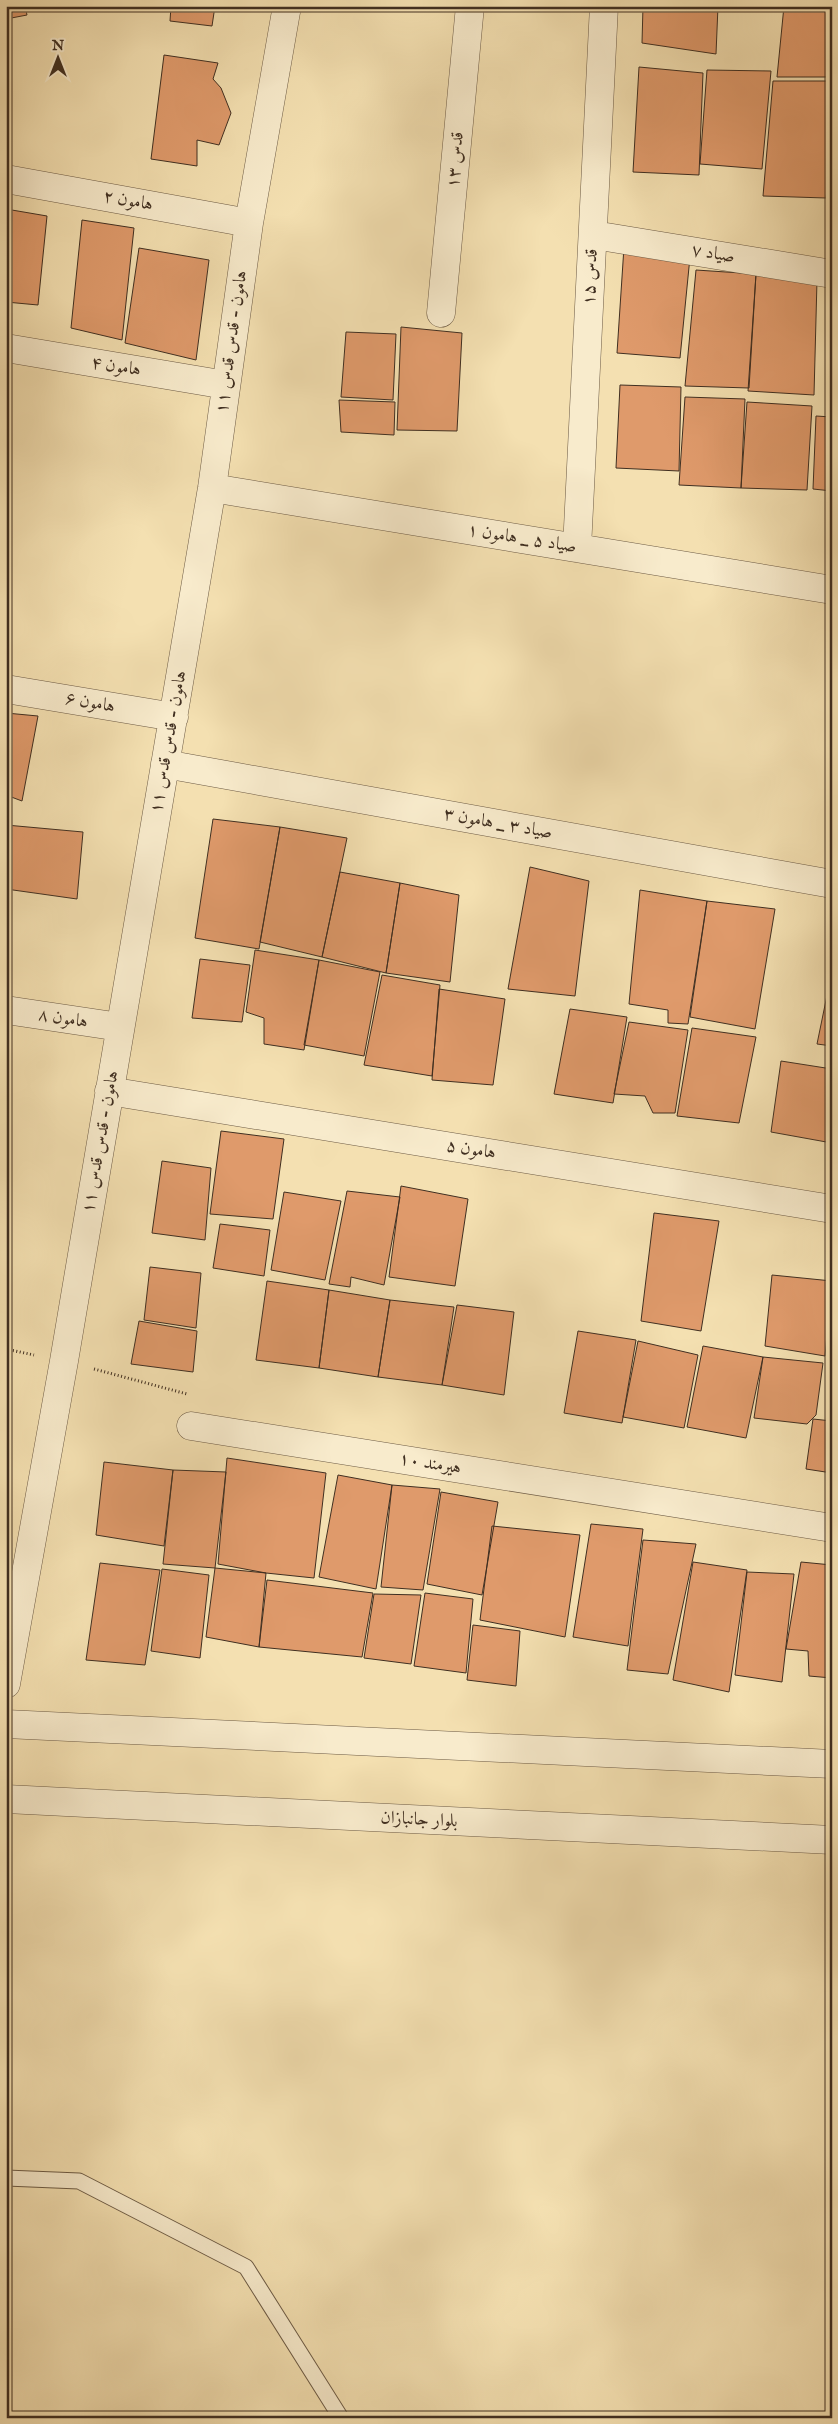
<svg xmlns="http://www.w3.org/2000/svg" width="838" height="2424" font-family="'IM FELL English',Amiri,serif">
<rect width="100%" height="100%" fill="#f4e0b1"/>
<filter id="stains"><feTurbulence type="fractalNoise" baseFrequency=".004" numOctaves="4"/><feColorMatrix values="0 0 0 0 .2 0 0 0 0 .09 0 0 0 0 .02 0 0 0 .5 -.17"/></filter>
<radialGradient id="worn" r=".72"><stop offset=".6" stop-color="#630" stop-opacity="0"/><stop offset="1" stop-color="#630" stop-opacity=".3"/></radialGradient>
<path fill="#df9a6b" stroke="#402f21" d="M 6,6 L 25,6 L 27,15 L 6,19 Z
M 171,6 L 215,6 L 212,26 L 170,21 Z
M 643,6 L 718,6 L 716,54 L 642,43 Z
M 784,6 L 832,6 L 832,77 L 777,77 Z
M 164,55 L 218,63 L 213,79 L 221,88 L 231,113 L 219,145 L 197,140 L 197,166 L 151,159 Z
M 639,67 L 703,73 L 699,175 L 633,172 Z
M 707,70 L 771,71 L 762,169 L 700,164 Z
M 773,81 L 832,81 L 832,147 L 826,198 L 763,196 Z
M 6,209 L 47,216 L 38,305 L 6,302 Z
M 82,220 L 134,228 L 122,340 L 71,328 Z
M 624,247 L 690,257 L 680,358 L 617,353 Z
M 139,248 L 209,260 L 196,360 L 125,343 Z
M 696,270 L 756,274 L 749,388 L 685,386 Z
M 756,274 L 817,280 L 814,395 L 748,391 Z
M 401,327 L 462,333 L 457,431 L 397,430 Z
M 346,332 L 396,334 L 393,400 L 341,397 Z
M 620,385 L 681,387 L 679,471 L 616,468 Z
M 685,397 L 745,399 L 741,488 L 679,485 Z
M 339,400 L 395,402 L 394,435 L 341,432 Z
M 747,402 L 812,406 L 807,490 L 741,488 Z
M 816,416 L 832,417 L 832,491 L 813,489 Z
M 6,713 L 38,716 L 22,801 L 6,795 Z
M 213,819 L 280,827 L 259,949 L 195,938 Z
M 6,825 L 83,832 L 77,899 L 6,889 Z
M 280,827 L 347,838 L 322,957 L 260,942 Z
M 530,867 L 589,881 L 575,996 L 508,989 Z
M 340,872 L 400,883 L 386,973 L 322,957 Z
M 400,883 L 459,895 L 450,982 L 386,973 Z
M 640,890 L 707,901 L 688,1024 L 668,1023 L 668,1010 L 629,1004 Z
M 707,901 L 775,909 L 755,1029 L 690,1017 Z
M 255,950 L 319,960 L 304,1050 L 264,1044 L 264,1018 L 246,1012 Z
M 200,959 L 250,965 L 242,1022 L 192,1018 Z
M 319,960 L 380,972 L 364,1056 L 304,1045 Z
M 832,971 L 832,1046 L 817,1044 Z
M 382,975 L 440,985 L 432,1076 L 364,1065 Z
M 439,989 L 505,999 L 493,1085 L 432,1080 Z
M 570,1009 L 627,1017 L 613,1103 L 554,1094 Z
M 629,1022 L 688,1030 L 675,1113 L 653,1113 L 645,1096 L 614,1094 Z
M 692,1028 L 756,1037 L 739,1123 L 677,1116 Z
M 781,1061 L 832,1069 L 832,1143 L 771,1132 Z
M 221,1131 L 284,1139 L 273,1219 L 210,1214 Z
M 162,1161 L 211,1168 L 205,1240 L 152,1233 Z
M 401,1186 L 468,1199 L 455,1286 L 389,1277 Z
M 347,1191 L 400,1197 L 384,1285 L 351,1277 L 350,1287 L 329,1284 Z
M 284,1192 L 341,1201 L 325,1280 L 271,1270 Z
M 654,1213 L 719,1221 L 701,1331 L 641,1321 Z
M 220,1224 L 270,1230 L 264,1276 L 213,1268 Z
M 150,1267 L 201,1273 L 196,1328 L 144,1320 Z
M 772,1275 L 832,1281 L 825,1356 L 765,1346 Z
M 267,1281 L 329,1290 L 319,1368 L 256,1360 Z
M 329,1290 L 390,1300 L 378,1377 L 319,1368 Z
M 390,1300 L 454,1307 L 442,1385 L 378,1377 Z
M 457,1305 L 514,1312 L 504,1395 L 442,1385 Z
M 139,1321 L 197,1331 L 193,1372 L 131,1364 Z
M 578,1331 L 636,1340 L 622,1423 L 564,1413 Z
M 638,1341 L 698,1355 L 684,1428 L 623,1417 Z
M 703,1346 L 763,1357 L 746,1438 L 687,1427 Z
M 763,1357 L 823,1363 L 816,1415 L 807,1424 L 754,1418 Z
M 813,1419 L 832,1421 L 832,1473 L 806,1469 Z
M 227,1458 L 326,1473 L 314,1578 L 266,1573 L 218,1564 Z
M 104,1462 L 173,1470 L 164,1546 L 96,1535 Z
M 173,1470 L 226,1472 L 215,1568 L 163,1564 Z
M 338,1475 L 392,1485 L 376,1589 L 319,1577 Z
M 392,1485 L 440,1489 L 423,1590 L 381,1587 Z
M 441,1492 L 498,1502 L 482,1595 L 427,1584 Z
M 591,1524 L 643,1529 L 628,1646 L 573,1637 Z
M 492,1526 L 580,1535 L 565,1637 L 480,1620 Z
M 643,1540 L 696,1544 L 668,1674 L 627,1670 Z
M 693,1562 L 747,1570 L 729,1692 L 673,1680 Z
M 801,1562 L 832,1565 L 832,1678 L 809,1676 L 808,1651 L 786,1649 Z
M 100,1563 L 160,1570 L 145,1665 L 86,1660 Z
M 215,1568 L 266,1573 L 259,1647 L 206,1637 Z
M 162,1569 L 209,1575 L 200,1658 L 151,1651 Z
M 747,1572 L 794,1574 L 782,1682 L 735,1675 Z
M 267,1580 L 373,1593 L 362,1657 L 259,1647 Z
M 425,1593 L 473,1599 L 466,1673 L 414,1666 Z
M 374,1594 L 421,1595 L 411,1664 L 364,1658 Z
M 473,1625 L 520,1631 L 516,1686 L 467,1680 Z"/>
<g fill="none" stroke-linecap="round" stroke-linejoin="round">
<defs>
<path id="service" d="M 6,2178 L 79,2181 L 246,2267 L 341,2418"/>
<path id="minor" d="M 6,179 L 249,223
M 594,235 L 832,274
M 441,313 L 470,6
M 6,348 L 226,385
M 212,488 L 832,590
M 577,548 L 604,6
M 6,689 L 174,717
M 165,764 L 832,884
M 6,1010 L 120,1027
M 109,1091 L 832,1209
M 191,1426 L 832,1528
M 6,1684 L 64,1361 L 212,488 L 249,223 L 287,6"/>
<path id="tertiary" d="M 6,1724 L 832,1764
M 6,1799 L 832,1840"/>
</defs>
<use href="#service" stroke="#6d5b45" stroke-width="17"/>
<use href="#minor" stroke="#6d5b45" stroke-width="29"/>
<use href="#tertiary" stroke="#6d5b45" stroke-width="29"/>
<path stroke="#402f21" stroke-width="3" stroke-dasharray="1 2.5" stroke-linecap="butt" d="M 6,1349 L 34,1355
M 94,1369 L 187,1394"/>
<use href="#service" stroke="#f8ebcc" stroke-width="15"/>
<use href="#minor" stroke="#f8ebcc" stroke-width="28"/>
<use href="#tertiary" stroke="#f8ebcc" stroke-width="28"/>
</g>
<g text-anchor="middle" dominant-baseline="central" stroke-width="5" stroke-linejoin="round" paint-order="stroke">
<g font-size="18" fill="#402f21" stroke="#f8ebcc">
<text transform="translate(456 160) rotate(-85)">قدس ۱۳</text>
<text transform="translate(128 201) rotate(10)">هامون ۲</text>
<text transform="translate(713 254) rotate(9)">صیاد ۷</text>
<text transform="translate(591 277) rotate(-87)">قدس ۱۵</text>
<text transform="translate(232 342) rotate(-82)">هامون - قدس قدس ۱۱</text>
<text transform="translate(116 367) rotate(9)">هامون ۴</text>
<text transform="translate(522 539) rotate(9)">صیاد ۵ _ هامون ۱</text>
<text transform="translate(90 703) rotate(10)">هامون ۶</text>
<text transform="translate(169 742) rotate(-80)">هامون - قدس قدس ۱۱</text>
<text transform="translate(498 824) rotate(10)">صیاد ۳ _ هامون ۳</text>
<text transform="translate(63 1019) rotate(9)">هامون ۸</text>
<text transform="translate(101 1142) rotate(-80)">هامون - قدس قدس ۱۱</text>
<text transform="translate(471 1150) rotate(9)">هامون ۵</text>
<text transform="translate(430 1464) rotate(9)">هیرمند ۱۰</text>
<text transform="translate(419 1820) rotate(3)">بلوار جانبازان</text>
</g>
</g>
<rect width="838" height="2424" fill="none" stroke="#f4e0b1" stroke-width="25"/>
<rect x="8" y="8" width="823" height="2409" fill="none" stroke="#402f21" stroke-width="2.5"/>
<rect x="12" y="12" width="813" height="2399" fill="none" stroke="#402f21"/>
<g transform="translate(58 58)" stroke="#f8ebcc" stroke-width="4" paint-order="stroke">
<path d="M0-4L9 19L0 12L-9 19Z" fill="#402f21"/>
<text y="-8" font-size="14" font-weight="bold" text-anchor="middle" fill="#402f21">N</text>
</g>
<rect width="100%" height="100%" filter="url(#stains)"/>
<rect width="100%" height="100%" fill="url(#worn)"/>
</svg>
